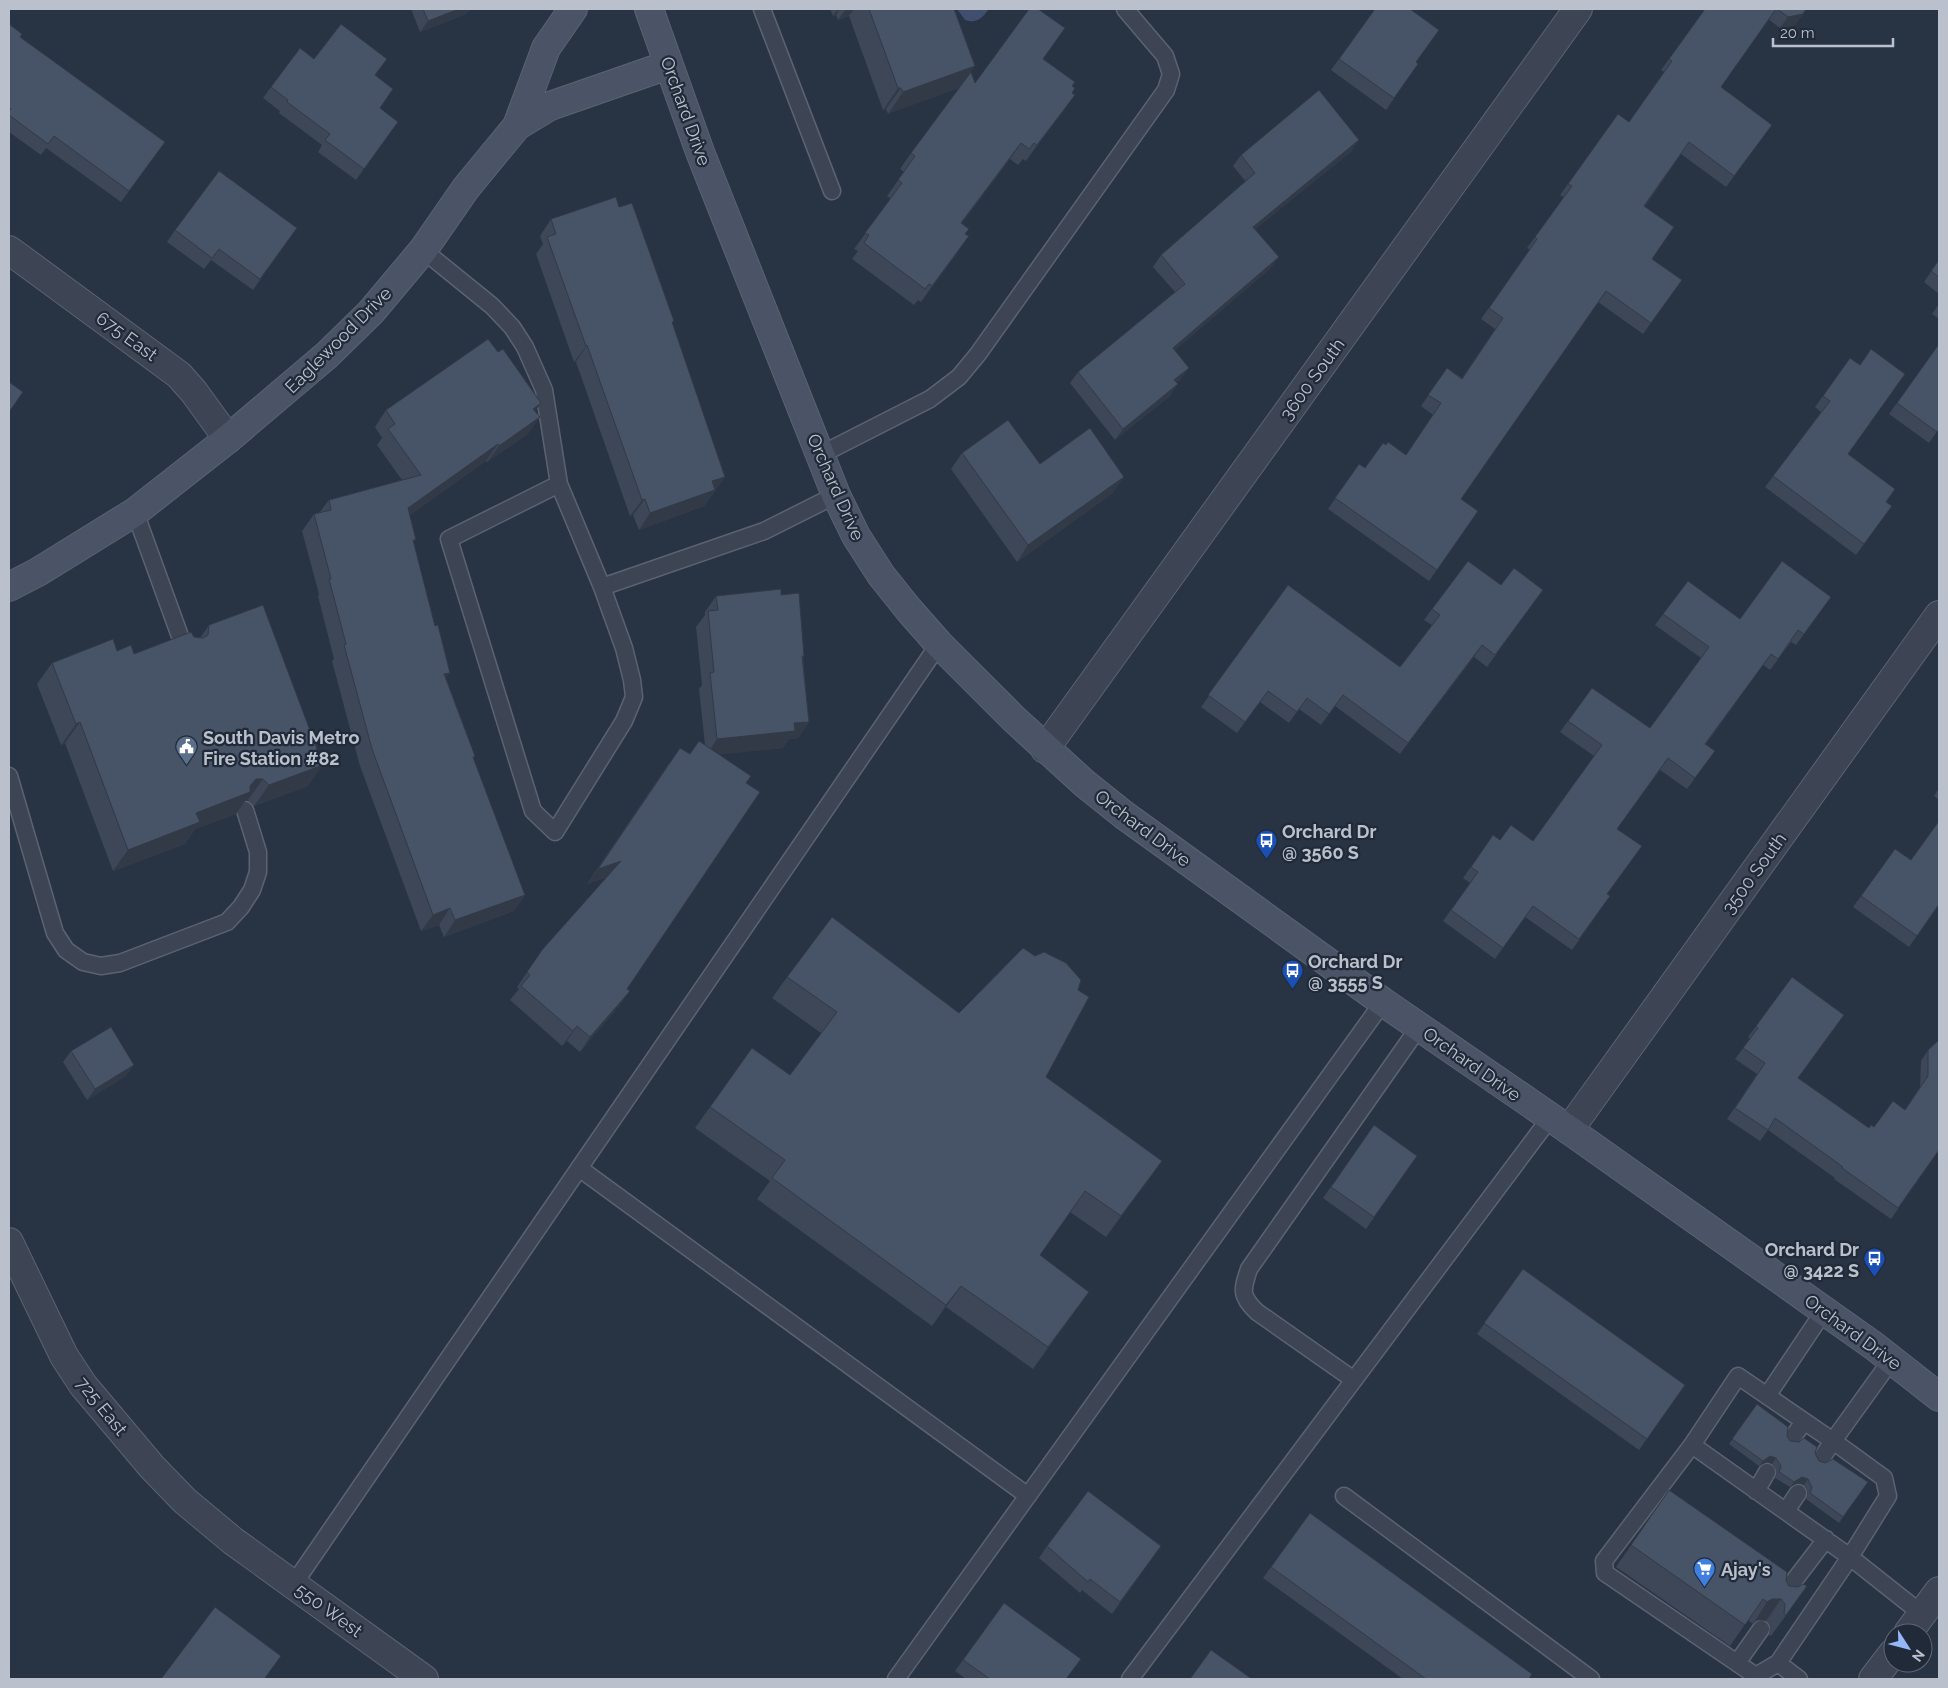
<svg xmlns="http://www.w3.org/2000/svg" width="1948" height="1688" font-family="Raleway,sans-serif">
<rect width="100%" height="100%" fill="#283344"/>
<path fill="#3f4f6d" d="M 957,9 L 989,9 C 982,18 977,24 965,20 Z"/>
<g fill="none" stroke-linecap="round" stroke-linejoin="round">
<defs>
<path id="service" d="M 762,9 L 832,191
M 423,250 L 492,306 L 512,327 L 525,347 L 544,390 L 559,484 L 602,587 L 764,531 L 836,495
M 820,455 L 930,399 L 959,377 L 978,354 L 1166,90 L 1171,74 L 1165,56 L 1125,9
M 559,484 L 449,539 L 533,811 L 555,832 L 624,721 L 634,697 L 632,680 L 624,648 L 602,587
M 135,512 L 185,650
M 9,776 L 55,933 L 66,950 L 83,962 L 101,966 L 120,963 L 227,922 L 241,907 L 252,890 L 258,872 L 258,852 L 245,810
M 579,1168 L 1028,1496
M 1354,1380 L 1257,1312 C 1240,1296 1242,1290 1249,1269 L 1419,1027
M 1767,1396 L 1824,1311
M 1792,1438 L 1804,1422
M 1692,1445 L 1604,1561 L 1605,1573 L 1756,1676 L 1778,1663 L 1850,1557 L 1922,1614
M 1821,1459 L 1833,1441 L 1738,1376 L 1692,1445 L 1850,1557 L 1888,1496 L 1884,1478 L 1833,1441 L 1892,1359
M 1756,1491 L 1767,1472
M 1344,1496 L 1591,1679
M 1786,1511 L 1798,1493
M 293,1585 L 939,644
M 1780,1599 L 1826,1539
M 1737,1663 L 1761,1629
M 1778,1663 L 1799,1679
M 896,1679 L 1383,1002
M 1130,1679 L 1550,1118"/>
<path id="minor" d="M 9,250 L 179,375 L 194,392 L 228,439
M 1045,749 L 1578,9
M 1569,1130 L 1939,615
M 9,1242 L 64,1356 L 83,1385 L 152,1467 L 185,1501 L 233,1541 L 424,1679
M 1908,1633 L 1939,1591
M 1873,1679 L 1893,1653"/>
<path id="secondary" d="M 649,9 L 700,152 L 836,495 L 856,536 L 881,575 L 909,610 L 939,644 L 1014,719 L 1084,783 L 1124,815 L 1383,1002 L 1569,1130 L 1874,1346 L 1939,1397
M 517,126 L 546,48 L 573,9
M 9,587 L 38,572 L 135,512 L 228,439 L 327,355 L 371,312 L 423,250 L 466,188 L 517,126 L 550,106 L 668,65"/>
</defs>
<use href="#service" stroke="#5b6371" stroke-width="19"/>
<use href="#minor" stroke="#5b6371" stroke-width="30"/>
<use href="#secondary" stroke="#5b6371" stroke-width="30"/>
<use href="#service" stroke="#3d4554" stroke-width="16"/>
<use href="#minor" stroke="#3d4554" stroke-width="28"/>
<use href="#secondary" stroke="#4b5466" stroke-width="28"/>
</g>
<path fill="#3d4758" d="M 411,9 L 470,9 L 466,14 L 420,32 Z
M 830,9 L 954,9 L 975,66 L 888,114 L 886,109 L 883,110 L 849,16 L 838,20 L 836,15 L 833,16 Z
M 1375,9 L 1418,64 L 1386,110 L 1331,70 Z
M 1705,9 L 1807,9 L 1795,25 L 1780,28 L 1768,19 L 1721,87 L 1772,125 L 1726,187 L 1681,154 L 1645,206 L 1652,259 L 1682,280 L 1643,334 L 1598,302 L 1461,499 L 1478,511 L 1429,581 L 1328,509 L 1359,464 L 1365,468 L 1406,455 L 1433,415 L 1421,406 L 1447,368 L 1462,378 L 1495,329 L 1481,319 L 1530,250 L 1527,248 L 1564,197 L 1560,195 L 1618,114 L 1629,122 L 1664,72 L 1661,70 Z
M 9,24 L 20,37 L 165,142 L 121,202 L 46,148 L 41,155 L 9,132 Z
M 314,59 L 375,75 L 380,108 L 398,122 L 356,180 L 318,152 L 322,145 L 279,113 L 280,111 L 263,98 L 271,87 Z
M 1043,59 L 1072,86 L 1072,93 L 1075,95 L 1026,161 L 1023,159 L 1018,165 L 1010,159 L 962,223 L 965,234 L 958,252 L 921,302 L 918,300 L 914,305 L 852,259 L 858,251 L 854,249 L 891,199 L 887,196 L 904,172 L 900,169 L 911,153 L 975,83 Z
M 1352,151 L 1255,229 L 1271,268 L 1175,350 L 1181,379 L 1176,383 L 1170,396 L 1115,440 L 1070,383 L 1078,372 L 1175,292 L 1153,267 L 1161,255 L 1246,182 L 1233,166 L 1241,155 Z
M 619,207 L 674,321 L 672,323 L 725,477 L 704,506 L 639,530 L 633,515 L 630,516 L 576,362 L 574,362 L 536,254 L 543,244 L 540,236 L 551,219 Z
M 297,228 L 253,290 L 211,260 L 204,269 L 167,242 L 175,230 Z
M 1939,260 L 1939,294 L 1924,282 Z
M 1939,304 L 1939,319 L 1932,314 Z
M 1939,344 L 1939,429 L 1929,443 L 1889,414 Z
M 498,352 L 541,403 L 535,411 L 528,434 L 487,462 L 486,461 L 410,515 L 414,543 L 446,678 L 475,756 L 473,759 L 525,895 L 514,911 L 444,937 L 439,925 L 421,931 L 360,766 L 332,661 L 334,659 L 318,596 L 319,594 L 302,531 L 314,514 L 319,513 L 329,500 L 402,480 L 377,445 L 382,438 L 375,427 L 386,410 Z
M 1850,358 L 1848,454 L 1886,502 L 1884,517 L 1856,555 L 1765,487 L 1821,412 L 1815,407 Z
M 962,453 L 1040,464 L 1113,493 L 1017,562 L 951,469 Z
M 1688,581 L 1740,619 L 1831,597 L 1796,645 L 1791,642 L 1770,670 L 1763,665 L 1706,744 L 1715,751 L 1687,789 L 1660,770 L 1617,829 L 1608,894 L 1610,896 L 1572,950 L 1525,917 L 1495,959 L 1443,921 L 1470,883 L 1463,878 L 1493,835 L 1500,840 L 1533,841 L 1594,756 L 1560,732 L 1592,688 L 1650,728 L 1701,658 L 1655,625 Z
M 1288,585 L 1400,667 L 1432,625 L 1424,620 L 1432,609 L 1501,585 L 1543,590 L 1487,667 L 1474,657 L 1400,754 L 1335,706 L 1321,725 L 1299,709 L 1289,723 L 1260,702 L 1237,733 L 1201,707 Z
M 781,595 L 804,656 L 803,658 L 809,722 L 798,738 L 789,739 L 783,748 L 718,754 L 627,989 L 630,991 L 619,1006 L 580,1052 L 567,1041 L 562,1046 L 510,1000 L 519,989 L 517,987 L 542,950 L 607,877 L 587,884 L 669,763 L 690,754 L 705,745 L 699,689 L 702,685 L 696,627 L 705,615 L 705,612 L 716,596 Z
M 209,625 L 308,786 L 254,806 L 248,800 L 245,801 L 236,814 L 195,829 L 185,844 L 113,871 L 65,743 L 61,745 L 37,684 L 52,663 L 117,651 L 134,654 L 194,637 L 200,638 Z
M 1939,788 L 1939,800 L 1934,796 Z
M 1895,849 L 1911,860 L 1939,905 L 1909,947 L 1853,907 Z
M 787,977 L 959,1013 L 1046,1077 L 1162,1161 L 1147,1182 L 1106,1237 L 1070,1212 L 1040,1255 L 1074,1313 L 1033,1369 L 946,1307 L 932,1326 L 757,1199 L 770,1181 L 695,1128 L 752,1048 L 790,1075 L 821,1033 L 772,998 Z
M 1792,977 L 1798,1078 L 1869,1128 L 1874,1127 L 1905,1110 L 1920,1087 L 1921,1061 L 1928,1050 L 1939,1150 L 1891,1219 L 1834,1179 L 1835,1178 L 1768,1130 L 1760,1141 L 1727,1119 L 1757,1074 L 1735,1059 L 1750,1039 L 1748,1037 Z
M 71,1051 L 134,1065 L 126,1076 L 87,1100 L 63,1062 Z
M 1374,1125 L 1417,1156 L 1366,1229 L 1323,1198 Z
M 1523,1269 L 1685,1385 L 1639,1450 L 1477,1334 Z
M 1757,1404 L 1790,1441 L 1815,1453 L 1819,1461 L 1868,1482 L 1839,1523 L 1806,1499 L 1808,1493 L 1804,1485 L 1798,1483 L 1790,1487 L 1775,1478 L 1777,1472 L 1772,1464 L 1767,1462 L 1759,1466 L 1729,1444 Z
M 1669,1490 L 1786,1581 L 1792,1607 L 1771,1636 L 1769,1635 L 1770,1625 L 1766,1621 L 1757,1620 L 1753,1624 L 1748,1620 L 1730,1646 L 1616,1567 Z
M 1310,1513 L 1529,1679 L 1403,1679 L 1263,1578 Z
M 1047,1546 L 1161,1546 L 1112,1614 L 1082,1590 L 1080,1593 L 1039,1558 Z
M 1004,1603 L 1066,1679 L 966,1679 L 955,1671 Z"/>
<path fill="#323a47" d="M 459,9 L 470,9 L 466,14 L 420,32 L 428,21 Z
M 838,9 L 840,9 L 836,15 L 833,16 Z
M 846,9 L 854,9 L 849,16 L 838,20 Z
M 1807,9 L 1795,25 L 1780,28 L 1788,17 Z
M 975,66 L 960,88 L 888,114 L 903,92 Z
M 898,88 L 901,88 L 886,109 L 883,110 Z
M 1075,95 L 1064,111 L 1026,161 L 1037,145 Z
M 1359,140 L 1352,151 L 1245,238 L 1253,227 Z
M 1021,143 L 1010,159 L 950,239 L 961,223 Z
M 969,236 L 958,252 L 921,302 L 932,286 Z
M 1279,257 L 1271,268 L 1165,359 L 1173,348 Z
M 587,345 L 576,362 L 574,362 L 586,346 Z
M 1189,368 L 1181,379 L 1166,391 L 1174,380 Z
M 1178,384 L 1170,396 L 1115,440 L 1123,429 Z
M 541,403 L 529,420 L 533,409 Z
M 540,417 L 528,434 L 487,462 L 499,446 Z
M 498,444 L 486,461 L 396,525 L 408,508 Z
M 725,477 L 704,506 L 639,530 L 650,513 L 712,481 Z
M 1124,477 L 1113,493 L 1017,562 L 1028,545 Z
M 645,499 L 633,515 L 630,516 L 642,500 Z
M 1482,645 L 1474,657 L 1400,754 L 1408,743 Z
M 450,673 L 438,689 L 444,674 Z
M 80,722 L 65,743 L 61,745 L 76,724 Z
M 809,722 L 798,738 L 789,739 L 783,748 L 706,756 L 717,739 L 794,723 Z
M 323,765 L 308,786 L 254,806 L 269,785 Z
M 256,779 L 263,779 L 248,800 L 245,801 L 236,814 L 195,829 L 185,844 L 113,871 L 128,850 L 196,813 L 250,786 Z
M 621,861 L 611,875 L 587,884 L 598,869 Z
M 525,895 L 514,911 L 444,937 L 455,920 Z
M 450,908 L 439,925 L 421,931 L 433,915 Z
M 630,991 L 619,1006 L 580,1052 L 590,1037 Z
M 577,1026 L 567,1041 L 562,1046 L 573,1031 Z
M 134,1065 L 126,1076 L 87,1100 L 95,1089 Z
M 1162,1161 L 1147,1182 L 1106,1237 L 1121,1216 Z
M 961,1286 L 946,1307 L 932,1326 L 946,1305 Z
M 1089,1292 L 1074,1313 L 1033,1369 L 1048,1347 Z
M 1770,1456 L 1776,1458 L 1772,1464 L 1767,1462 L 1759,1466 L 1763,1461 Z
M 1802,1477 L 1808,1479 L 1804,1485 L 1798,1483 L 1790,1487 L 1794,1482 Z
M 1772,1599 L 1781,1599 L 1766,1621 L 1757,1620 L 1753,1624 L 1767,1602 Z"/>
<path fill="#475366" stroke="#323a47" d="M 423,9 L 459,9 L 428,21 Z
M 869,9 L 954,9 L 975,66 L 903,92 L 901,88 L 898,88 Z
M 1029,9 L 1038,9 L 1065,28 L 1043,59 L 1075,82 L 1072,86 L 1075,88 L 1072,93 L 1075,95 L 1037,145 L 1034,143 L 1029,149 L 1021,143 L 961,223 L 969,229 L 965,234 L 969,236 L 932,286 L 929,284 L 925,289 L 864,243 L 869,235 L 865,233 L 902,183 L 898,180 L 915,156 L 911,153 L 971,72 L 975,83 Z
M 1375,9 L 1410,9 L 1439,30 L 1416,62 L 1418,64 L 1394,98 L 1339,59 Z
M 1705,9 L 1776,9 L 1721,87 L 1772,125 L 1734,176 L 1689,142 L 1644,206 L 1674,227 L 1652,259 L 1682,280 L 1651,323 L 1606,291 L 1461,499 L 1478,511 L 1437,570 L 1335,498 L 1359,464 L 1365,468 L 1383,443 L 1386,445 L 1388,442 L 1406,455 L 1441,403 L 1428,395 L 1447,368 L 1462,379 L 1503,318 L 1489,308 L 1537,239 L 1535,237 L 1572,186 L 1568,184 L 1618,114 L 1629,122 L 1672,61 L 1669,59 Z
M 1777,9 L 1806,9 L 1803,14 L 1788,17 Z
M 9,24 L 22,34 L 20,37 L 165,142 L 129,191 L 54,136 L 48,144 L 9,115 L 9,111 L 11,109 L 9,107 Z
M 341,24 L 387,59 L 375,75 L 393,89 L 380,108 L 398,122 L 364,169 L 325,140 L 330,134 L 287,102 L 288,100 L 271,87 L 300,48 L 314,59 Z
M 1319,90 L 1359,140 L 1253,227 L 1279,257 L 1173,348 L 1189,368 L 1174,380 L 1178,384 L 1123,429 L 1078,372 L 1185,284 L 1161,255 L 1255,173 L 1241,155 Z
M 219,171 L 297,228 L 260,279 L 219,249 L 212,258 L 175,230 Z
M 616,197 L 619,207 L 632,203 L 674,321 L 672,322 L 725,477 L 712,481 L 715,490 L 650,513 L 645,499 L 642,500 L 587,345 L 586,346 L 547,237 L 556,234 L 551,219 Z
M 1939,260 L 1939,277 L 1931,271 Z
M 488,339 L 498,352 L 503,349 L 541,403 L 533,409 L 540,417 L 499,446 L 498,444 L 408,508 L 416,540 L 413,540 L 435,626 L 438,625 L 450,673 L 444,674 L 475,756 L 473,757 L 525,895 L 455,920 L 450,908 L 433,915 L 372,749 L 344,645 L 346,644 L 329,579 L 331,579 L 314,514 L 331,510 L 329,500 L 421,475 L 388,429 L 395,424 L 386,410 Z
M 1939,344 L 1939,429 L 1937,432 L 1897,403 Z
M 1871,349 L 1905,374 L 1848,454 L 1895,489 L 1886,502 L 1892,506 L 1864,544 L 1773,476 L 1830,401 L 1823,396 L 1850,358 L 1860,365 Z
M 9,382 L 23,392 L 9,412 Z
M 1008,420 L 1040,464 L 1090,428 L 1124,477 L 1028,545 L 962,453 Z
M 1468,561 L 1501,585 L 1514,568 L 1543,590 L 1495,655 L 1482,645 L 1408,743 L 1343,695 L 1329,714 L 1307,698 L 1297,712 L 1268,691 L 1245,722 L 1208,695 L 1288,585 L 1400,667 L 1440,615 L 1432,609 Z
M 1782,561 L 1831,597 L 1804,634 L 1798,630 L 1778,659 L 1771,654 L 1705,744 L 1715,751 L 1695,778 L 1668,758 L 1617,829 L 1642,846 L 1607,894 L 1610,896 L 1579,939 L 1533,906 L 1503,948 L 1451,910 L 1478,872 L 1471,867 L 1493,835 L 1500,840 L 1511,825 L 1533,841 L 1602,745 L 1568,721 L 1592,688 L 1650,728 L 1709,647 L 1663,614 L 1688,581 L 1740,619 Z
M 781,589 L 781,595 L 799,593 L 804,656 L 802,656 L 809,722 L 794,723 L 795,731 L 717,739 L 710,673 L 714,672 L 708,611 L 718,610 L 716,596 Z
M 263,605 L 323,765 L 269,785 L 263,779 L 256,779 L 250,786 L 250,792 L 196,813 L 200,822 L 128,850 L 80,722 L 76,724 L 52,663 L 113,639 L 117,651 L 131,645 L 134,654 L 191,632 L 194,637 L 203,638 L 208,635 L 209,625 Z
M 699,741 L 751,776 L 746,783 L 760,792 L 627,989 L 630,991 L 590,1037 L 577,1026 L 573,1031 L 521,986 L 530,975 L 527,972 L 542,950 L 621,861 L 598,869 L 680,748 L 690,754 Z
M 1939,821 L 1939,904 L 1917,936 L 1861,896 L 1895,849 L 1911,860 Z
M 832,917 L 959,1013 L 1023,948 L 1035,956 L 1044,952 L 1066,963 L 1081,980 L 1078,990 L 1089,997 L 1046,1077 L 1162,1161 L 1121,1216 L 1085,1191 L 1040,1255 L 1089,1292 L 1048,1347 L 961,1286 L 946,1305 L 772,1178 L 785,1160 L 710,1107 L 752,1048 L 790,1075 L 837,1012 L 787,977 Z
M 1792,977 L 1844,1015 L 1798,1078 L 1869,1128 L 1871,1125 L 1874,1127 L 1893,1101 L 1905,1110 L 1928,1076 L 1928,1050 L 1939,1040 L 1939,1150 L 1898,1208 L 1842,1168 L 1843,1167 L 1775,1118 L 1768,1130 L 1735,1108 L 1765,1063 L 1743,1048 L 1758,1028 L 1756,1026 Z
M 111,1027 L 134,1065 L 95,1089 L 71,1051 Z
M 1374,1125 L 1417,1156 L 1374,1217 L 1331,1187 Z
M 1523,1269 L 1685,1385 L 1647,1439 L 1484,1323 Z
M 1757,1404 L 1788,1427 L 1787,1436 L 1790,1441 L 1799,1442 L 1804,1438 L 1817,1447 L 1815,1453 L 1819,1461 L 1825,1463 L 1833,1459 L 1868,1482 L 1843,1517 L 1810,1493 L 1812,1488 L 1808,1479 L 1802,1477 L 1794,1482 L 1779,1472 L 1781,1466 L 1776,1458 L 1770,1456 L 1763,1461 L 1732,1439 Z
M 1669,1490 L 1787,1572 L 1786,1581 L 1789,1586 L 1798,1587 L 1803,1584 L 1807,1586 L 1786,1615 L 1784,1614 L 1785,1604 L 1781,1599 L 1772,1599 L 1767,1602 L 1763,1599 L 1745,1625 L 1631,1545 Z
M 1088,1491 L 1161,1546 L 1120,1602 L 1090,1579 L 1088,1582 L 1047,1546 Z
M 1310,1513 L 1532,1674 L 1529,1679 L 1426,1679 L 1271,1567 Z
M 1004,1603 L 1081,1659 L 1066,1679 L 990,1679 L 963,1660 Z
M 215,1607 L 281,1656 L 265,1678 L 267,1679 L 161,1679 Z
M 1211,1650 L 1252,1679 L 1190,1679 Z"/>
<defs>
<symbol id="civic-pin" viewBox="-11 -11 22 30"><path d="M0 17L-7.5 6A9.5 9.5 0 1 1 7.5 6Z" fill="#5c6f8a" stroke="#212a39"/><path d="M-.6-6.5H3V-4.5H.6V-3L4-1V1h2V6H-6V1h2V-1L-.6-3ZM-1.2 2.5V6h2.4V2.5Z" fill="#fff"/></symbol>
<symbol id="bus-pin" viewBox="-11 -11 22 30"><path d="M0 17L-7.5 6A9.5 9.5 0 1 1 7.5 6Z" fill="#1a4fb4" stroke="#212a39"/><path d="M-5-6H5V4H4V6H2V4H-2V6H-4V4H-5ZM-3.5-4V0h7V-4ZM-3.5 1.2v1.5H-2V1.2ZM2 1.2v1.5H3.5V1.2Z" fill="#fff"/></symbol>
<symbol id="supermarket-pin" viewBox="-11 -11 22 30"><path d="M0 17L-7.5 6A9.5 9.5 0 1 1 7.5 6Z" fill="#3f7fe0" stroke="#212a39"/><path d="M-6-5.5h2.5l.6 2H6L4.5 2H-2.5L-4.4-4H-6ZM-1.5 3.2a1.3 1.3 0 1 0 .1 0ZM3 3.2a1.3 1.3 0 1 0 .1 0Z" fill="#fff"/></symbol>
</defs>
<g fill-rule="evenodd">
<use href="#civic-pin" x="174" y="734" width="25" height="34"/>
<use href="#bus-pin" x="1254" y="828" width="25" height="34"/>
<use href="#bus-pin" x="1280" y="958" width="25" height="34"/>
<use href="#bus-pin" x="1862" y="1246" width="25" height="34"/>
<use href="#supermarket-pin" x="1692" y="1556" width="25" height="34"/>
</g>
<g text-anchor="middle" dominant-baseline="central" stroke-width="4.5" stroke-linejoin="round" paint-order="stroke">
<g font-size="18" fill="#bac1cd" stroke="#212a39">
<text transform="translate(686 111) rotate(70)">Orchard Drive</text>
<text transform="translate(127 336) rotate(36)">675 East</text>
<text transform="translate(338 340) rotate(-45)">Eaglewood Drive</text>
<text transform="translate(1312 379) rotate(-54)">3600 South</text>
<text transform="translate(836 487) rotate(66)">Orchard Drive</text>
<text transform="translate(1143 828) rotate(37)">Orchard Drive</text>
<text transform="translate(1754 873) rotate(-54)">3500 South</text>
<text transform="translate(1472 1064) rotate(35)">Orchard Drive</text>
<text transform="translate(1853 1332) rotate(36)">Orchard Drive</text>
<text transform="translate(102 1406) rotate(51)">725 East</text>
<text transform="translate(329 1610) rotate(36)">550 West</text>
</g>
<g font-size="18" font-weight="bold" fill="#bac1cd" stroke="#212a39" text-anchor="start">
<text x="203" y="737">South Davis Metro<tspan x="203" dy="21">Fire Station #82</tspan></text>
<text x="1282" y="831">Orchard Dr<tspan x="1282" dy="21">@ 3560 S</tspan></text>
<text x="1308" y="961">Orchard Dr<tspan x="1308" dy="21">@ 3555 S</tspan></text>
<text x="1859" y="1249" text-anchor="end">Orchard Dr<tspan x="1859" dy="21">@ 3422 S</tspan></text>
<text x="1721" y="1569">Ajay's</text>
</g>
</g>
<rect width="1948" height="1688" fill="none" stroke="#bac1cd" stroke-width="20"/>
<g transform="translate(1908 1648) rotate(126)"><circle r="24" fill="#212a39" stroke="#5e6674"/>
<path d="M0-4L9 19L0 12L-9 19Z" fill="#95b7f7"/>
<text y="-8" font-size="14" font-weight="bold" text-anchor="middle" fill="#bac1cd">N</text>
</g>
<path d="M1773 38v8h120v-8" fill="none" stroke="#bac1cd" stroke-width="2.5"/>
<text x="1780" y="38" font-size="15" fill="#bac1cd" stroke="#212a39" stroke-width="4" paint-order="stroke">20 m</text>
</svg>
